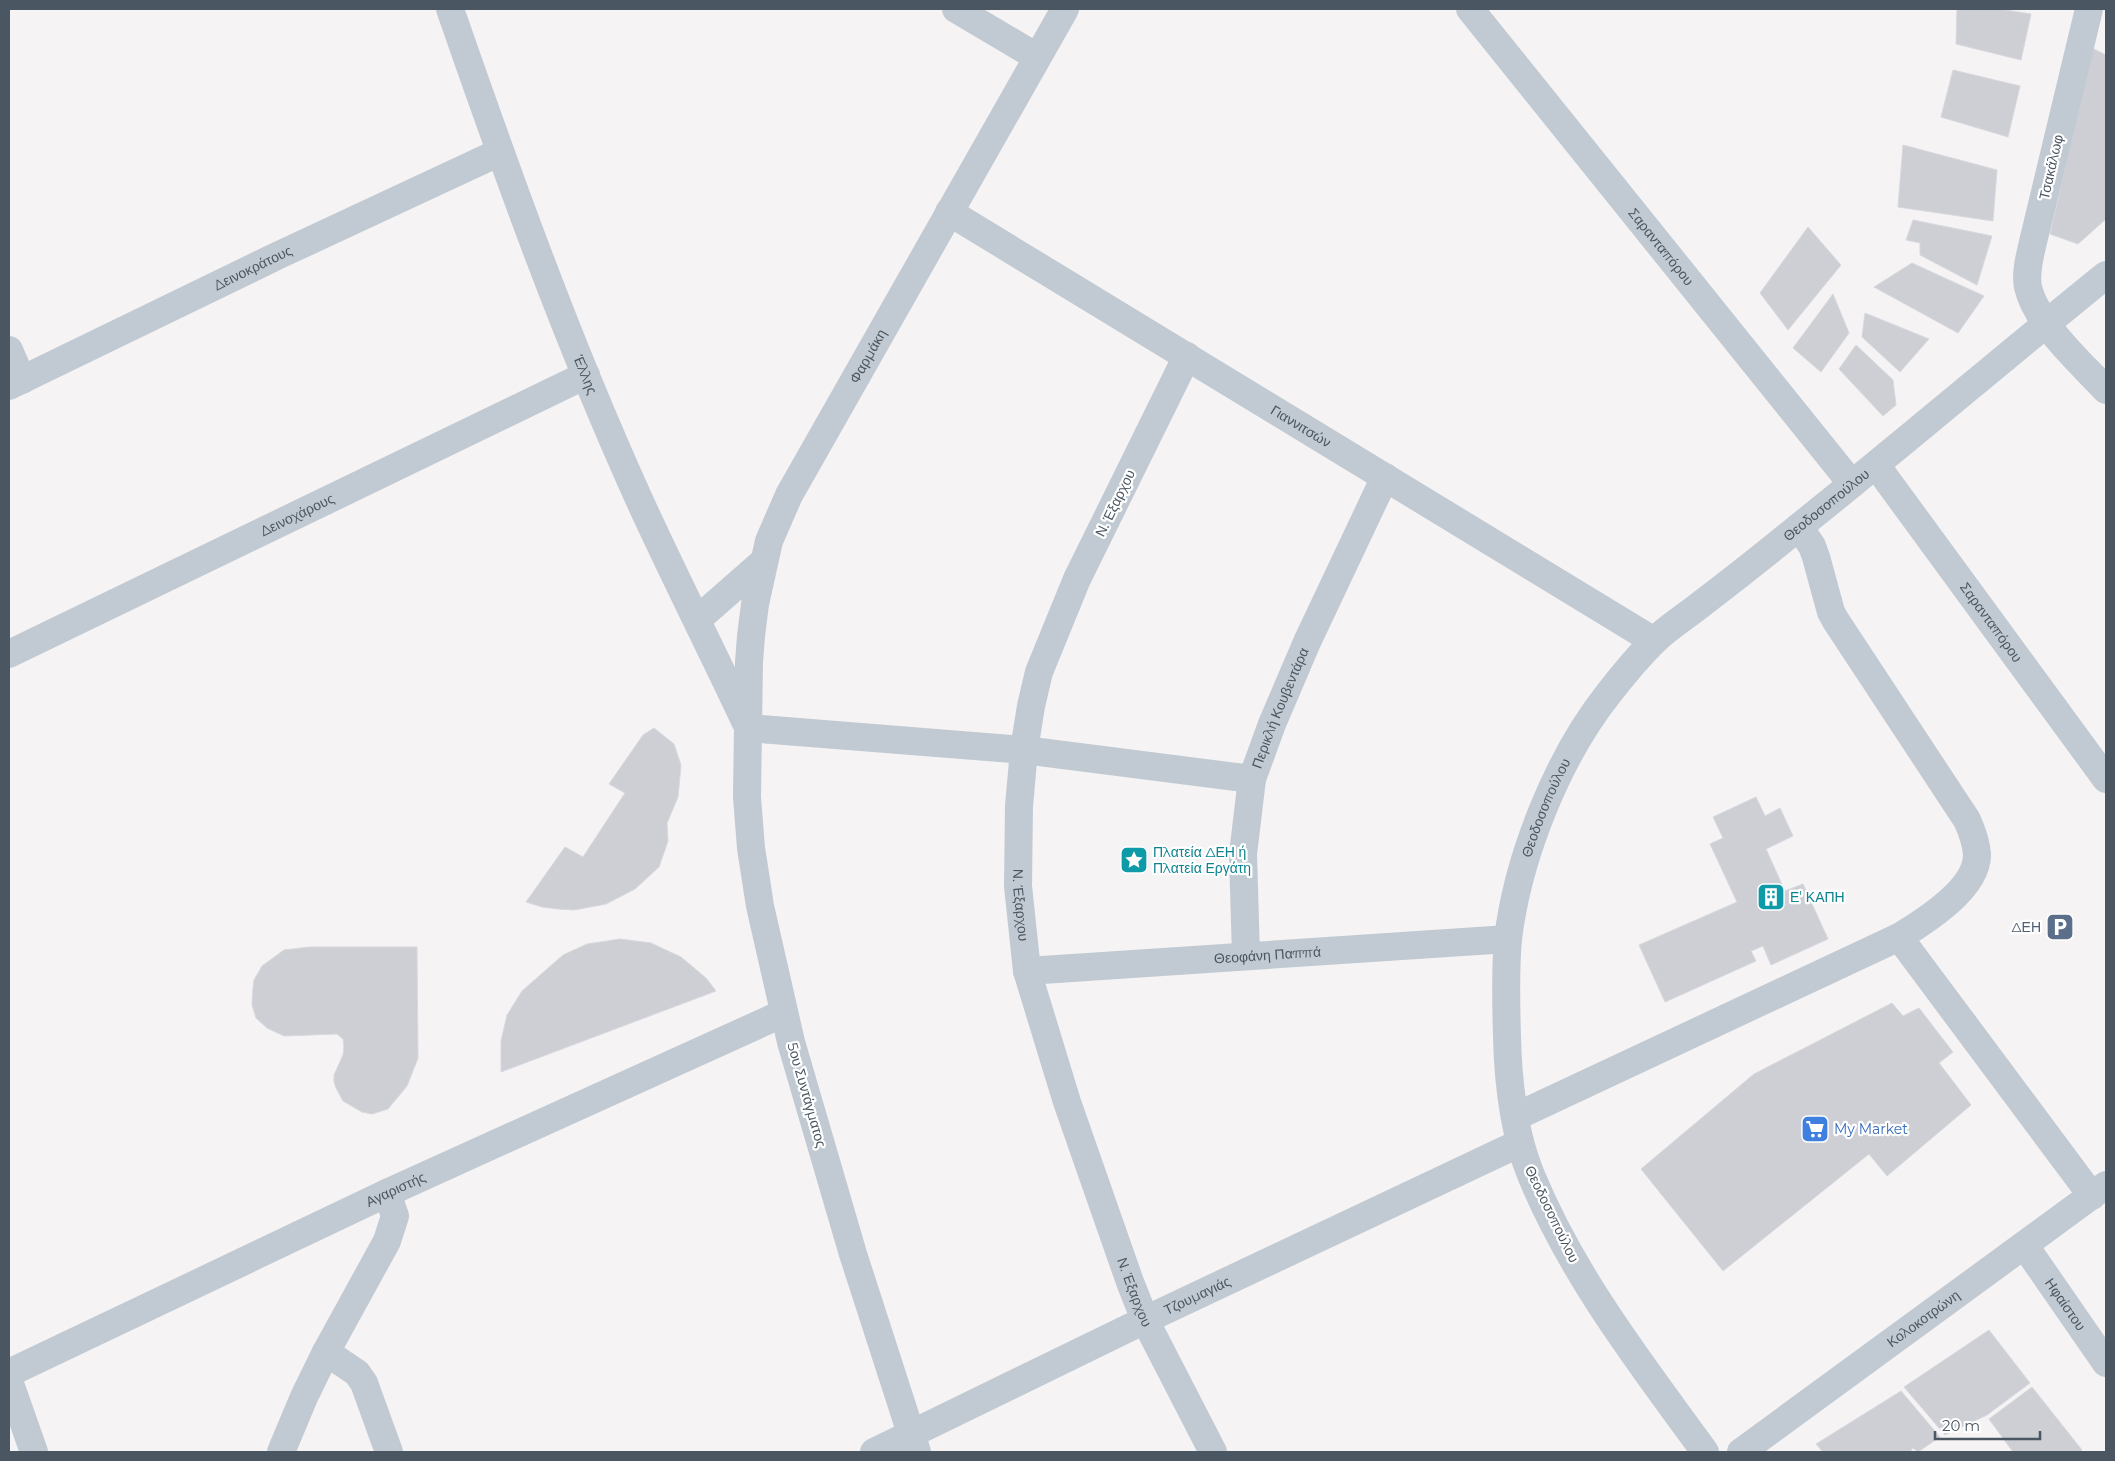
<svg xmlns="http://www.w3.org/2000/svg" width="2115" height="1461" font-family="Montserrat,sans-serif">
<rect width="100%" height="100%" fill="#f5f3f3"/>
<path fill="#cdcfd5" stroke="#d7d9de" d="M 1957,9 L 1999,9 L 2031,14 L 2021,60 L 1956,44 Z
M 2092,48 L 2106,55 L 2106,219 L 2078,244 L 2050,234 Z
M 1953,70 L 2020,86 L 2008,137 L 1941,117 Z
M 1903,145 L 1997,170 L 1993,221 L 1898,207 Z
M 1913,220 L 1992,236 L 1977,285 L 1920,255 L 1920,243 L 1906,240 Z
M 1808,227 L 1841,265 L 1788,330 L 1760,293 Z
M 1912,263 L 1984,296 L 1958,333 L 1874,287 Z
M 1833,294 L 1849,333 L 1821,372 L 1793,348 Z
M 1865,313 L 1929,339 L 1900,372 L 1862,337 Z
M 1856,345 L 1893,380 L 1896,405 L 1883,416 L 1839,369 Z
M 654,728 L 674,744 L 681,765 L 678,797 L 667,823 L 668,841 L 659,867 L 635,889 L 606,904 L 574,910 L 558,909 L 542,907 L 526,902 L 565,847 L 583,857 L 625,793 L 609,784 L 643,735 Z
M 1756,797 L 1765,816 L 1780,808 L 1793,836 L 1766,849 L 1785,891 L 1803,884 L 1828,939 L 1771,965 L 1763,946 L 1751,951 L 1756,961 L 1665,1002 L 1639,945 L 1737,902 L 1710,844 L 1723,838 L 1713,817 Z
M 620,939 L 651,943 L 681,957 L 706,978 L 716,991 L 501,1072 L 501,1041 L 507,1015 L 522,991 L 563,955 L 587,944 Z
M 309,947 L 417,947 L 418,1058 L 407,1086 L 388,1109 L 372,1114 L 362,1112 L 343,1101 L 336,1088 L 334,1082 L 334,1075 L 343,1055 L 344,1047 L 343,1039 L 337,1034 L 284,1036 L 267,1028 L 256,1018 L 252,1005 L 253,988 L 254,980 L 262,966 L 284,950 Z
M 1892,1003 L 1903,1016 L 1919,1008 L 1953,1052 L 1939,1063 L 1971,1105 L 1887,1176 L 1869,1154 L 1723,1271 L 1641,1169 L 1754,1074 Z
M 1989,1330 L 2030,1383 L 1987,1415 L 1945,1435 L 1904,1387 Z
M 2032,1387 L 2082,1450 L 2080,1452 L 2013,1452 L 1989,1419 Z
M 1901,1391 L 1940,1437 L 1918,1452 L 1913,1448 L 1910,1452 L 1823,1452 L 1816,1444 Z"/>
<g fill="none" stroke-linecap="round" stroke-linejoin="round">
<g stroke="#c1cad2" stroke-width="28">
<path id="s1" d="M 450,9 C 507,173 566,338 638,497 C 672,572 710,646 745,721"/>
<path d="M 956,9 L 1037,57"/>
<path id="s2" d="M 1470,9 L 1852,484"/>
<path d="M 2089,9 L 2033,242 C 2030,256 2025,272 2028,287 C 2036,323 2081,363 2106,390"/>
<path id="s3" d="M 949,212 L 1654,641"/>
<path d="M 9,350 L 22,380"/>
<path id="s4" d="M 1187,356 L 1077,579 L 1039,672 L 1031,706 L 1024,750 L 1019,806 L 1018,886 L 1027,971 L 1067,1102 L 1130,1282 L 1145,1320 L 1213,1452"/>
<path id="s5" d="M 9,386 L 279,255 L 500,152"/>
<path id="s6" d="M 1876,465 L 2106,779"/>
<path d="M 698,619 L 763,562"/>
<path id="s7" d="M 9,654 L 586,375"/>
<path d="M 748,728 L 1024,750 L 1252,779"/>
<path d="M 1899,937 L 2092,1196"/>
<path id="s8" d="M 1246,956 L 1243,854 L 1252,779 L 1272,724 L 1307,642 L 1385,477"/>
<path id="s9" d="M 1027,971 L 1508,939"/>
<path d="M 1515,1117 L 1899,937 C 1924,922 1978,888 1977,854 C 1976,842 1972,831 1967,820 L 1836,621 L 1831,612 L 1816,557 L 1812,546 L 1799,527"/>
<path id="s10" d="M 2025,1246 L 2106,1363"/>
<path d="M 326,1352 L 357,1373 L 364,1383 L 389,1452"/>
<path id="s11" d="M 9,1373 L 387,1193 L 784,1013"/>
<path d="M 9,1381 L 34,1452"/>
<path d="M 281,1452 L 304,1397 L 326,1352 L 387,1241 L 395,1216 L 387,1193"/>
<path id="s12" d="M 874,1452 L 1145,1320 L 1520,1143"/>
<path id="s13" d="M 917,1452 L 853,1254 L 791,1042 L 760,906 L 751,848 L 747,797 L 749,662 L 751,636 L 755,604 L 769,541 L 789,495 L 1065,9"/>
<path id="s14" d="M 1705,1452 C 1641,1364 1573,1277 1531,1175 C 1513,1131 1508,1082 1507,1036 C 1506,1004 1505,971 1508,939 C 1518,856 1558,757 1609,693 C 1623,675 1638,657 1653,642 C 1667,628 1685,617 1700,605 C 1734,579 1767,553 1800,526 C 1903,444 2003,358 2106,275"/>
<path id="s15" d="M 1741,1452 L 2106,1185"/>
</g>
</g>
<defs>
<symbol id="sight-square" viewBox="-11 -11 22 22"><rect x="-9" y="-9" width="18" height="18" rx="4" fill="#0f9aa8" stroke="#fff"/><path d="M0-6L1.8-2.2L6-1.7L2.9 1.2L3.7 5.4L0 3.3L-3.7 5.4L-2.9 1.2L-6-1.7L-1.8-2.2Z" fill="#fff"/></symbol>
<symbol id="building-square" viewBox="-11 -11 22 22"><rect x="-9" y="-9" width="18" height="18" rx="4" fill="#0f9aa8" stroke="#fff"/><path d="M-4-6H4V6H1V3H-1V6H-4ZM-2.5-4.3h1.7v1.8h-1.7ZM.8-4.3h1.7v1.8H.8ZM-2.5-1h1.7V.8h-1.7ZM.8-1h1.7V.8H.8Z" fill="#fff"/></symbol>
<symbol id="parking-square" viewBox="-11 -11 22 22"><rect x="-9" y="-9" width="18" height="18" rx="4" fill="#5c6f8a" stroke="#fff"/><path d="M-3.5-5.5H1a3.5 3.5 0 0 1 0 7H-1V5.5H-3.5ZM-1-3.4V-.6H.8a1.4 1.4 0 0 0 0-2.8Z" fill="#fff"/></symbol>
<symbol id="supermarket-square" viewBox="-11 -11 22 22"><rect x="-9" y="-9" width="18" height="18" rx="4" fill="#3f7fe0" stroke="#fff"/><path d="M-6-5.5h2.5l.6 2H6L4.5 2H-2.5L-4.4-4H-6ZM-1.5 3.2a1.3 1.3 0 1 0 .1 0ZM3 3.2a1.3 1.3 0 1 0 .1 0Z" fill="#fff"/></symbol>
</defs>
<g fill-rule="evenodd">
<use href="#sight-square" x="1118" y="844" width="32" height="32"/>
<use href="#building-square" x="1755" y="881" width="32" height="32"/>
<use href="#parking-square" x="2044" y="911" width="32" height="32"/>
<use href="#supermarket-square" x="1799" y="1113" width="32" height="32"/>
</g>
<g text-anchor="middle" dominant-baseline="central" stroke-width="4.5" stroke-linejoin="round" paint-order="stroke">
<g font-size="14" fill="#4a5661" stroke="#fff">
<text transform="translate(2051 167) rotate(-77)">Τσακάλωφ</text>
<text stroke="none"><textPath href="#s2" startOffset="305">Σαρανταπόρου</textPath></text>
<text stroke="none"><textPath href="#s5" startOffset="271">Δεινοκράτους</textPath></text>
<text stroke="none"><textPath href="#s13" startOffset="1146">Φαρμάκη</textPath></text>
<text stroke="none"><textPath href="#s1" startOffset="390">Έλλης</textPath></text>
<text stroke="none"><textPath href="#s3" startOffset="412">Γιαννιτσών</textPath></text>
<text transform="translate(1115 503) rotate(-64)">Ν. Έξαρχου</text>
<text stroke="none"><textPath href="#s14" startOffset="1124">Θεοδοσοπούλου</textPath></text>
<text stroke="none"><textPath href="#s7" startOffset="320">Δεινοχάρους</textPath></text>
<text stroke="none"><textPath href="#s6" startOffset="195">Σαρανταπόρου</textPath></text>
<text stroke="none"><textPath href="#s8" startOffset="254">Περικλή Κουβεντάρα</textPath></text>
<text stroke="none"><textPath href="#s14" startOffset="704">Θεοδοσοπούλου</textPath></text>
<text stroke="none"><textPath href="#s4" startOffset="584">Ν. Έξαρχου</textPath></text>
<text stroke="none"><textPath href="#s9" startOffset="241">Θεοφάνη Παππά</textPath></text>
<text transform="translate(807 1095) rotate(74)">5ου Συντάγματος</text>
<text stroke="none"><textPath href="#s11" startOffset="428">Αγαριστής</textPath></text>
<text transform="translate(1552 1214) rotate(64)">Θεοδοσοπούλου</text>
<text stroke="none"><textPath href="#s4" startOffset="989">Ν. Έξαρχου</textPath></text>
<text stroke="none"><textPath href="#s12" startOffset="359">Τζουμαγιάς</textPath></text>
<text stroke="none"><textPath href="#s10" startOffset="71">Ηφαίστου</textPath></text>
<text stroke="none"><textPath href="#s15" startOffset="226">Κολοκοτρώνη</textPath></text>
</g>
<g font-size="14" fill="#0d838f" stroke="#fff" text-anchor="start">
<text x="1153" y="852">Πλατεία ΔΕΗ ή<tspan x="1153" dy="16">Πλατεία Εργάτη</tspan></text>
<text x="1790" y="897">Ε' ΚΑΠΗ</text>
</g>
<g font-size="14" fill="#4e5e75" stroke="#fff" text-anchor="end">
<text x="2041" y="927">ΔΕΗ</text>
</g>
<g font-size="14" fill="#366cbe" stroke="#fff" text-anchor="start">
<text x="1834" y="1129">My Market</text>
</g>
</g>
<rect width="2115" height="1461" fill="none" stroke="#4a5661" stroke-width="20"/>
<path d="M1935 1431v8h105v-8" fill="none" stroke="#4a5661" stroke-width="2.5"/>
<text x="1942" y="1431" font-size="15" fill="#4a5661" stroke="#ffffff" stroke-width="4" paint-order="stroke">20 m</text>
</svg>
